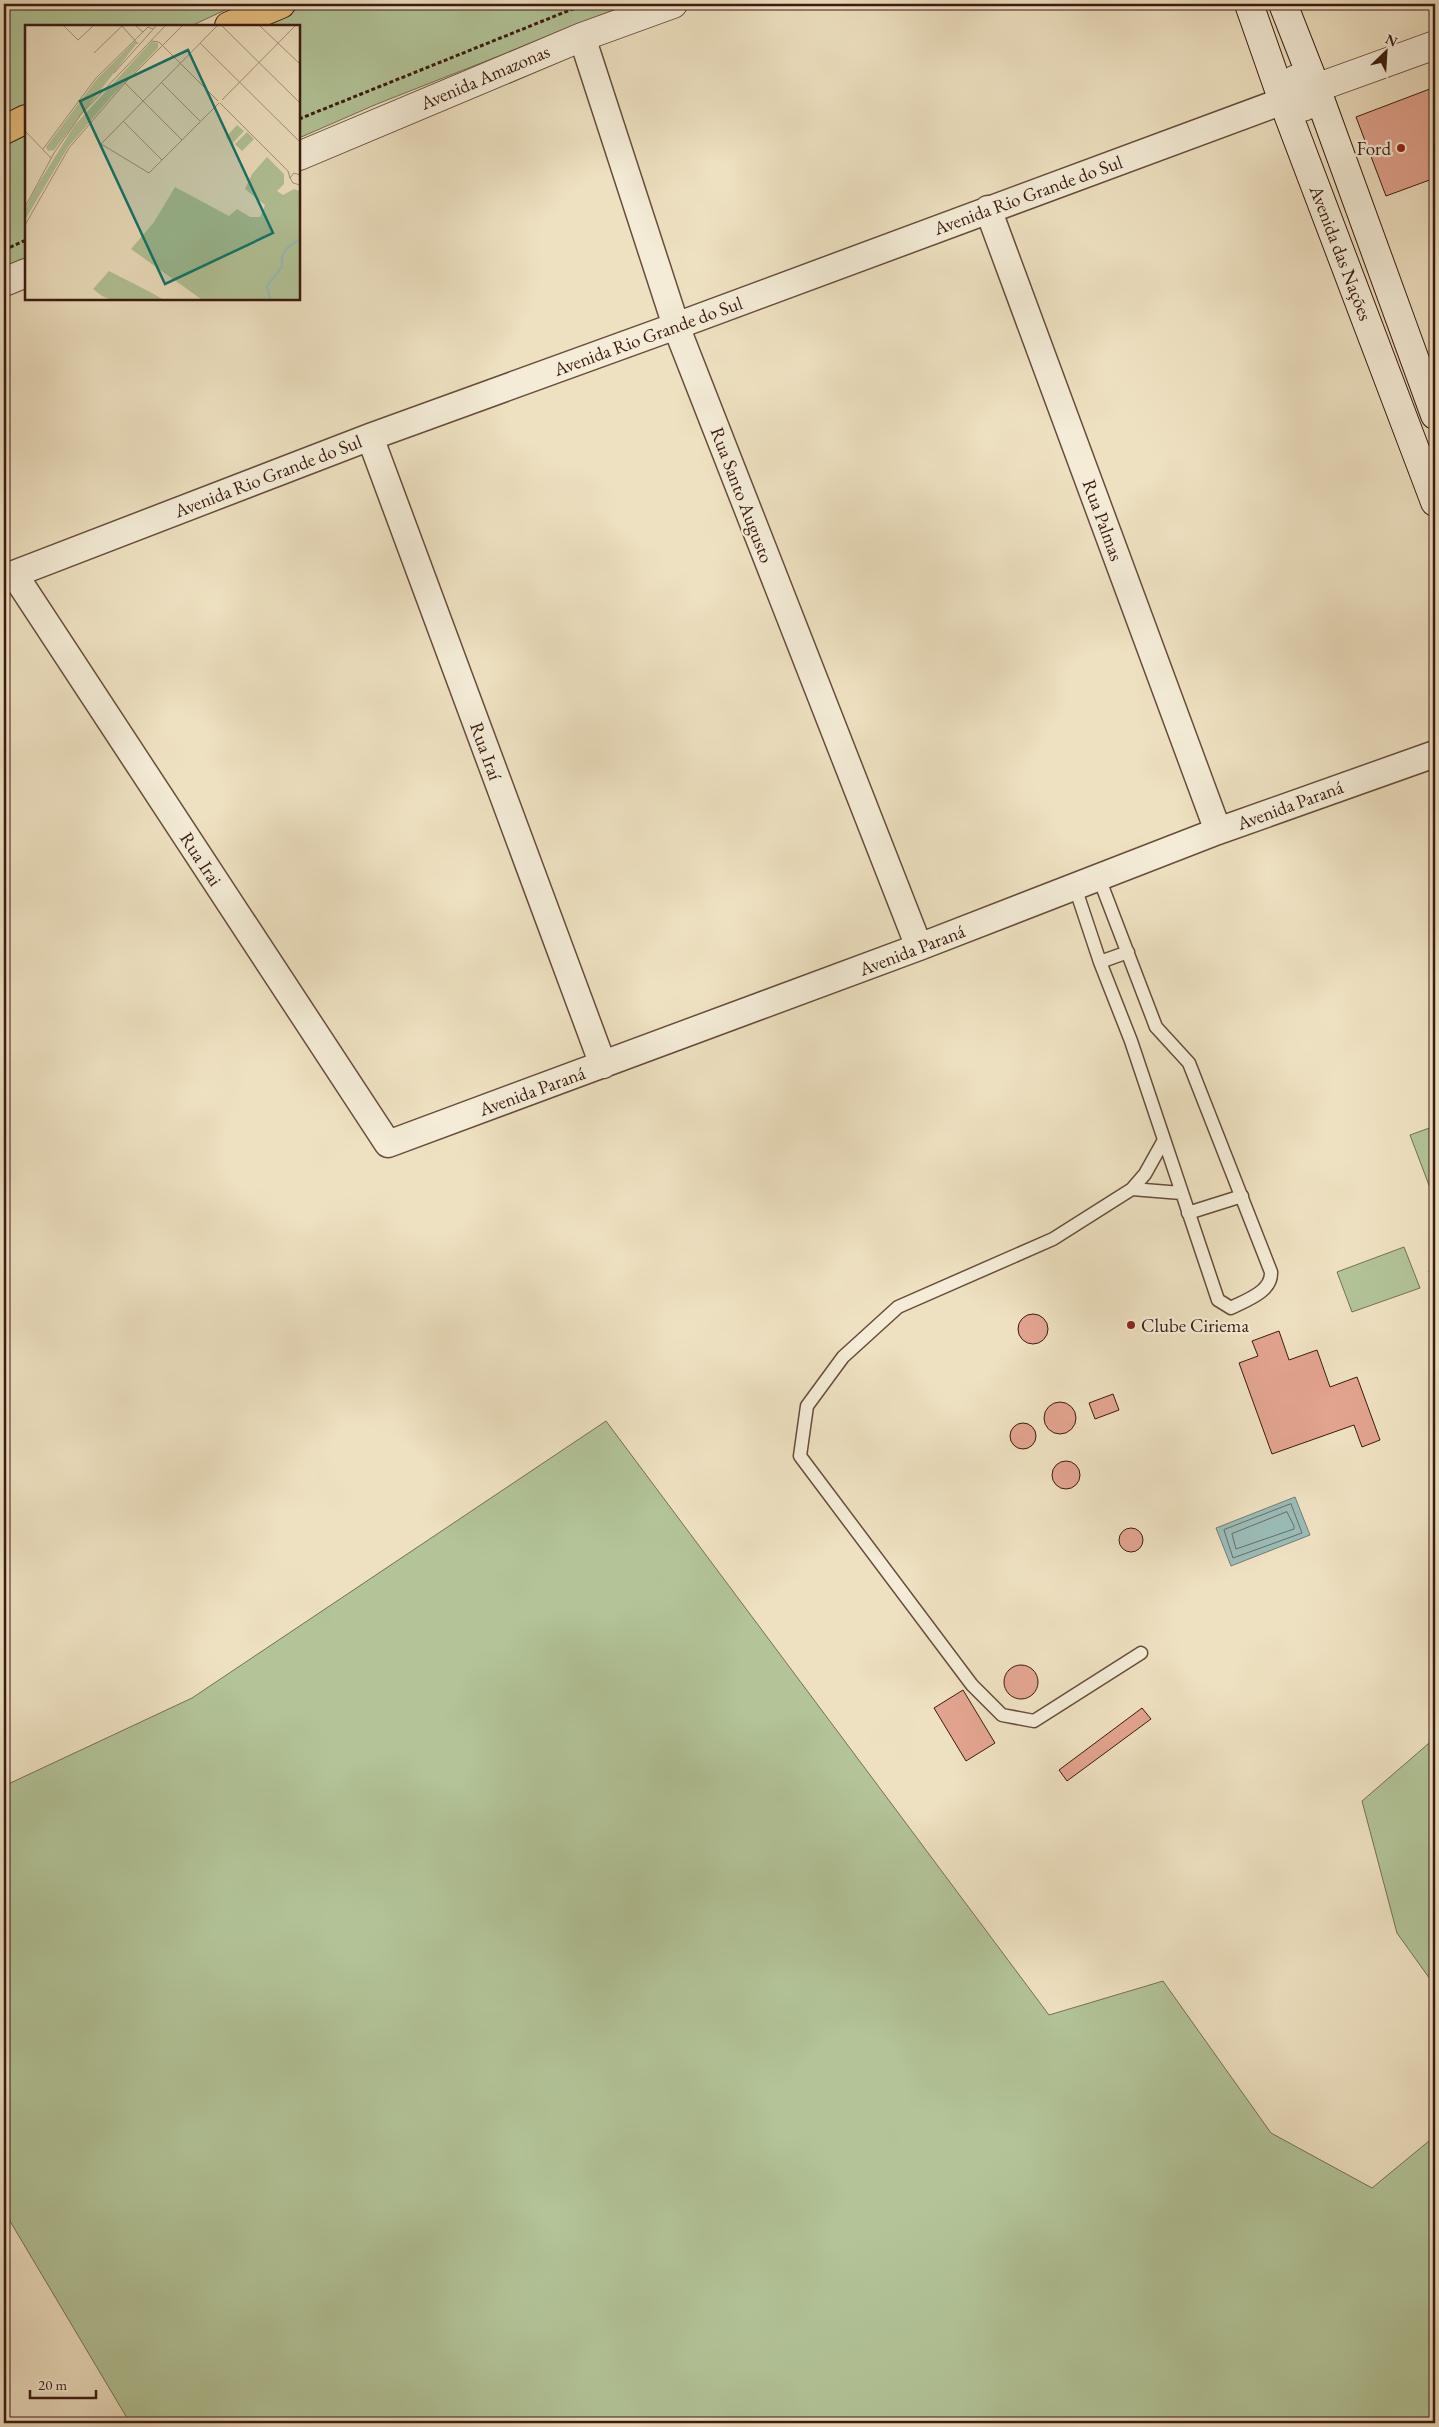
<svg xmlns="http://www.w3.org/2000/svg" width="1439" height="2427" font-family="'EB Garamond',serif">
<rect width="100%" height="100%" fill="#eee1c1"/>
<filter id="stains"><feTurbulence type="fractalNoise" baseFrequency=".004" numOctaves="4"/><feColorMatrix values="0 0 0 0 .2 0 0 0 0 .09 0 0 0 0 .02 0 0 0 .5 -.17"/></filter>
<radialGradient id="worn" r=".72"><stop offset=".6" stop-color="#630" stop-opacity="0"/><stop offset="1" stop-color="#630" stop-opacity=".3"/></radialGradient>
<path fill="#b2c498" stroke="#767054" d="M 4,4 L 238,4 L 191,26 L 26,26 L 26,105 L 4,116 Z
M 310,4 L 631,4 L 377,104 L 299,138 L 299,26 L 258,26 Z
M 26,132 L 26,258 L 4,268 L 4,142 Z
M 1435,1126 L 1435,1201 L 1410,1135 Z
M 1404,1247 L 1420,1288 L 1352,1312 L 1337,1272 Z
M 606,1421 L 1049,2015 L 1163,1981 L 1271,2133 L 1372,2188 L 1435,2136 L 1435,2423 L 130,2423 L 4,2211 L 4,1786 L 192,1698 Z
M 1435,1738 L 1435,1986 L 1397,1933 L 1362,1801 Z"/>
<path fill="#9abcb7" stroke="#747c74" d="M 1295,1497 L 1310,1535 L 1231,1566 L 1216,1528 Z"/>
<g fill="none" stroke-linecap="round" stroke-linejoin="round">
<path stroke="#6a6c64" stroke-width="1" d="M 1291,1504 L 1302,1533 L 1233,1558 L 1224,1530 Z
M 1287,1512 L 1294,1526 L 1294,1529 L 1236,1549 L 1232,1534 Z"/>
</g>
<path fill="#e3a48f" stroke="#3b1b10" d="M 1435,87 L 1435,178 L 1386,196 L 1356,117 Z
M 1435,1269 L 1435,1289 L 1429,1271 Z
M1018 1329a15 15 0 1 1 30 0a15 15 0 1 1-30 0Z
M 1279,1331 L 1289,1360 L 1317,1350 L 1330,1387 L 1357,1377 L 1380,1440 L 1362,1447 L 1354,1425 L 1272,1454 L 1239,1363 L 1258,1356 L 1252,1341 Z
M 1113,1394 L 1119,1410 L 1095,1419 L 1089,1403 Z
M1044 1418a16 16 0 1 1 32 0a16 16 0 1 1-32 0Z
M1010 1436a13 13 0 1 1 26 0a13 13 0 1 1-26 0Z
M1052 1475a14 14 0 1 1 28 0a14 14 0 1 1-28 0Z
M1119 1540a12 12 0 1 1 24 0a12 12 0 1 1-24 0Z
M1004 1682a17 17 0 1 1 34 0a17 17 0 1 1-34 0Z
M 963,1690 L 995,1743 L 966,1761 L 934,1708 Z
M 1142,1708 L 1151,1719 L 1067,1781 L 1059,1770 Z"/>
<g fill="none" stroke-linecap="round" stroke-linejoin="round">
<defs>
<path id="service" d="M 1075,887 L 1100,962 L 1131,1041 L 1218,1300 L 1231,1308 C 1246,1300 1272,1292 1271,1272 L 1189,1063 L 1156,1027 L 1099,878
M 1100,962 L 1128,952
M 1132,1189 L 1181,1193
M 1188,1213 L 1242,1196
M 1141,1653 L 1034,1721 L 1002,1715 L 972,1685 L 800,1456 L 807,1406 L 843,1357 L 898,1307 L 1053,1239 L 1132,1189 L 1145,1174 L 1164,1140"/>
<path id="minor" d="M 582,37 L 676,326 L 919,947
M 1283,101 L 676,326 L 370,437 L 14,574 L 388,1144 L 919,947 L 1218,831 L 1435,754
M 988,209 L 1218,831
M 370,437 L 603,1065"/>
<path id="tertiary" d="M 1296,79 L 1308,81 L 1316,88 C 1311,110 1301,111 1283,101 L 1286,86 Z
M 1316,88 L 1435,45
M 299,156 L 582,37 L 673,4
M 4,282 L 26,273"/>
<path id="secondary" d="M 1249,4 L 1283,101 L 1435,502
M 1283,4 L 1316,88 L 1435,415"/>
<path id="trunk" d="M 229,26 L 281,4
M 4,130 L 26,119"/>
</defs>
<use href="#service" stroke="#684c3c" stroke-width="15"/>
<use href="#minor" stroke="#684c3c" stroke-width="29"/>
<use href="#tertiary" stroke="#684c3c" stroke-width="30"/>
<use href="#secondary" stroke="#3b1b10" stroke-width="30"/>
<use href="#trunk" stroke="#3b1b10" stroke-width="30"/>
<path stroke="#3b1b10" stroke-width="3" stroke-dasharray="4 2.5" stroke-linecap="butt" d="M 299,119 L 585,4
M 4,250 L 26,240"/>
<use href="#service" stroke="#f4ecd7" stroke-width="12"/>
<use href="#minor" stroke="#f4ecd7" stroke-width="26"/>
<use href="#tertiary" stroke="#f4ecd7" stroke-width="28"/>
<use href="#secondary" stroke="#f4ecd7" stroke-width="28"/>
<use href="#trunk" stroke="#e7c080" stroke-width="28"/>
</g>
<g fill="#8f2418" stroke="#f4ecd7" stroke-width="2">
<circle cx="1401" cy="148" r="5"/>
<circle cx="1131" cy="1325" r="5"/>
</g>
<g text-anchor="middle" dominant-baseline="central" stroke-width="4.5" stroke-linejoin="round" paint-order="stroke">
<g font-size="19" fill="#3b1b10" stroke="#f4ecd7">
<text transform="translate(485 77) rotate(-23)">Avenida Amazonas</text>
<text transform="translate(1028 195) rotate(-20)">Avenida Rio Grande do Sul</text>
<text transform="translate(1341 253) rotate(69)">Avenida das Nações</text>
<text transform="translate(648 336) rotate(-20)">Avenida Rio Grande do Sul</text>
<text transform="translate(268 476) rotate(-21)">Avenida Rio Grande do Sul</text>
<text transform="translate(742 495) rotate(69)">Rua Santo Augusto</text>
<text transform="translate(1103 520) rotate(70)">Rua Palmas</text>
<text transform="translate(486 751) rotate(70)">Rua Iraí</text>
<text transform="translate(1290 805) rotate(-20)">Avenida Paraná</text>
<text transform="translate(201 859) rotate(57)">Rua Irai</text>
<text transform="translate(912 950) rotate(-21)">Avenida Paraná</text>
<text transform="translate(532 1091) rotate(-20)">Avenida Paraná</text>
</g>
<g font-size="19" fill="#3b1b10" stroke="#f4ecd7" text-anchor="end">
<text x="1391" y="148">Ford</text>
<text x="1141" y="1325" text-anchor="start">Clube Ciriema</text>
</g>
</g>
<g transform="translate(25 25)">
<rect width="275" height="275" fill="#eee1c1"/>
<path d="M 110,16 L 112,18 L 29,125 L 23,126 L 21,122 L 72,54 ZM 126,17 L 133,18 L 133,23 L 87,71 L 43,122 L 0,195 L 0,185 L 9,166 L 49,101 ZM 212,100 L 219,106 L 207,119 L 201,112 ZM 222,107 L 229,114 L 217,126 L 210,119 ZM 242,132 L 259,149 L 259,159 L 252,166 L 258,170 L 269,164 L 275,166 L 275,274 L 176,274 L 106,224 L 129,197 L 150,162 L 204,191 L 212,184 L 225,192 L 235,192 L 240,180 L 220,164 L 227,149 ZM 84,246 L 127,268 L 137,274 L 84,274 L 77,271 L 68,264 Z" fill="#b2c498"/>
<path fill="none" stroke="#9abcb7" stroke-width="2.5" d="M 245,274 L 242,261 L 257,242 L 257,232 L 262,223 L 275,214"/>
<path fill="none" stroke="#a6927a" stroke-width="1" d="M 39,1 L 53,15 L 68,1M 97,1 L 113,19M 111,1 L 118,7 L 123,2 L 128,4M 192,1 L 76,119 L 124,148 L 194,78M 197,1 L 274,77M 235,1 L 275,39M 126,16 L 134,17 L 193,76M 175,18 L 275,117M 69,28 L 97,1M 89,48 L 131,1M 136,57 L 175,96M 100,58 L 157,115M 197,75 L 270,1M 195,78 L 263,146 L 265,153M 98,96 L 137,135M 0,106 L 26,133M 18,124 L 71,53 L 118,7M 275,150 L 269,148 L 265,153 L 268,158 L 275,160M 0,182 L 29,128 L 57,88 L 140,1M 0,200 L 44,123 L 100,58 L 157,1"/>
<path fill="#0f766e" fill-opacity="0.15" stroke="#0f766e" stroke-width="2.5" d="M 163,25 L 248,208 L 140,259 L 55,76 Z"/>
<rect width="275" height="275" fill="none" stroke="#3b1b10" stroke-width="2.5"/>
</g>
<rect width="1439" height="2427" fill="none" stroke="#eee1c1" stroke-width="20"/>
<rect x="5" y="5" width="1429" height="2417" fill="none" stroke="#3b1b10" stroke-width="2.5"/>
<rect x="10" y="10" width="1419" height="2407" fill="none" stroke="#3b1b10"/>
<g transform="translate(1386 52) rotate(25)" stroke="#f4ecd7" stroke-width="4" paint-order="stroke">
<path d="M0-4L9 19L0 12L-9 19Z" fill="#3b1b10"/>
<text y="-8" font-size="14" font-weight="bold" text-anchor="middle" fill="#3b1b10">N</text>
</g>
<path d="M30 2390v8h66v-8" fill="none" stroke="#3b1b10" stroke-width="2.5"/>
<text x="38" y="2390" font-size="15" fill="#3b1b10" stroke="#f4ecd7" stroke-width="4" paint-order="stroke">20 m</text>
<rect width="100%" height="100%" filter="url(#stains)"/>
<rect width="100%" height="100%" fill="url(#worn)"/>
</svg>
